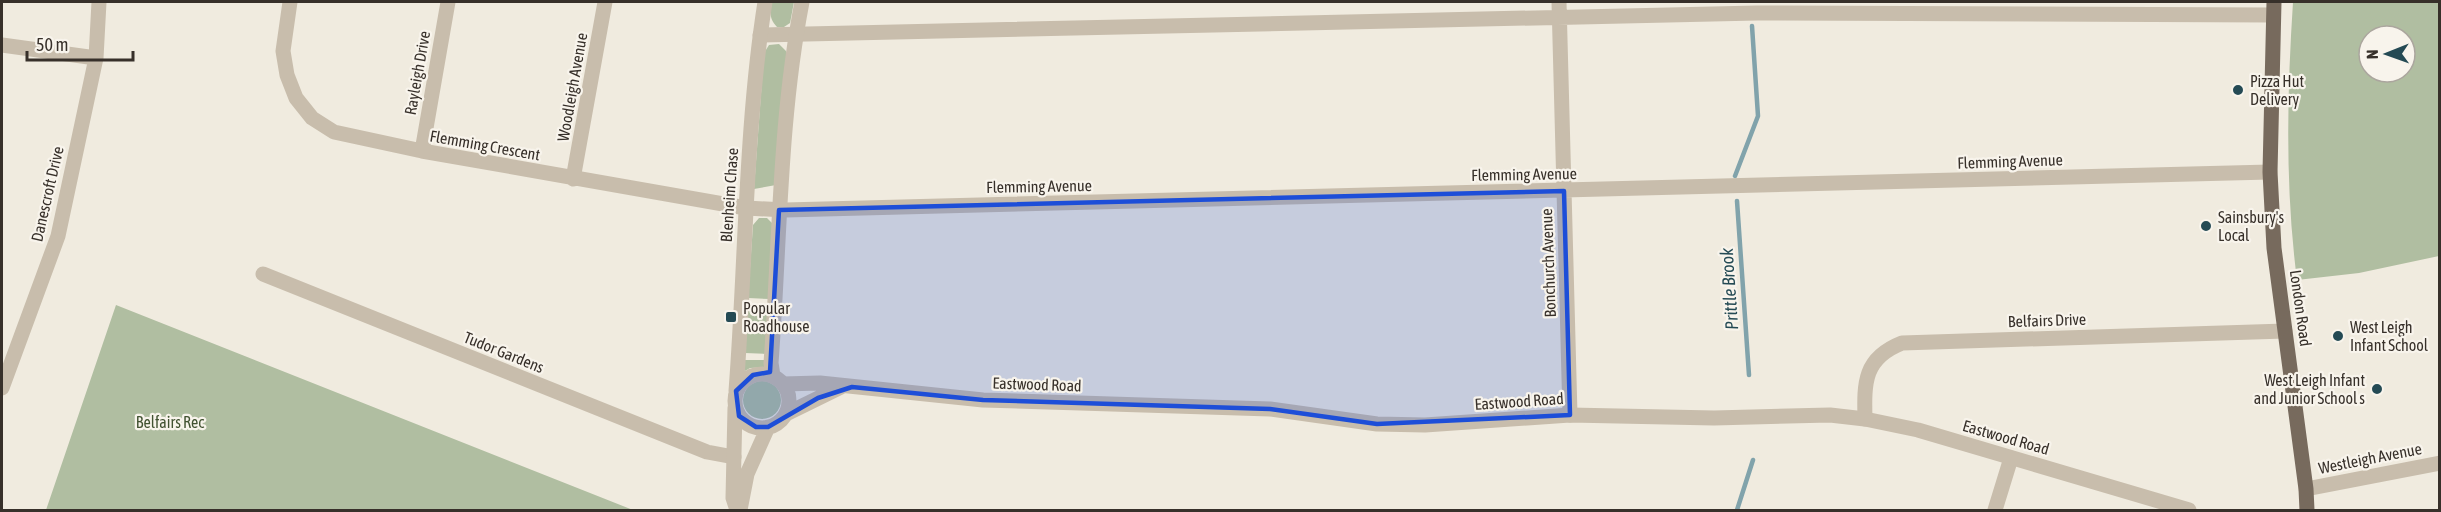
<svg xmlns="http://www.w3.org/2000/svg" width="2441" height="512" font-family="'Asap Condensed',sans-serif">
<rect width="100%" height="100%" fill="#f0ebdf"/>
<path fill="#b0bea1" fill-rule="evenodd" d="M 772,2 L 794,2 L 790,23 L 784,27 L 777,27 C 769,19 770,12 772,2 Z
M 2293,2 L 2439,2 L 2439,256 L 2359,273 L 2297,280 C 2285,188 2287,94 2293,2 ZM 2369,36 L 2405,36 L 2405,72 L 2369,72 Z
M 779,44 L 786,51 L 787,55 L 776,185 L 754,189 L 764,53 L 769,45 Z
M 759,218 L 767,218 L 774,225 L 770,299 L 748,298 L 753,225 Z
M 748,304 L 770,305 L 768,354 L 745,353 Z
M 116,305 L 633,510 L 46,510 Z
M 745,360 L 767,360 L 767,367 L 750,368 L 745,371 Z
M743 400a19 19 0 1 1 38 0a19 19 0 1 1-38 0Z"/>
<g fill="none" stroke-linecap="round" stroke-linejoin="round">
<path stroke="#81a3ab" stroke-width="4.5" d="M 1735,176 L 1758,116 L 1752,26
M 1737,201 L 1749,375
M 1737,510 L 1753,460"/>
<path stroke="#c8bdac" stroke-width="15" d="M 290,2 L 283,51 L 287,75 L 296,98 L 312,118 L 334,132 L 422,151 L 746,208 L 785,210 L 2270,172
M 1559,2 L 1570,415
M 760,35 L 1757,13 L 2272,15
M 2,45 L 96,58
M 422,151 L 448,2
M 573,179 L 605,2
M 263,274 L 707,452 L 734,457
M 2,388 L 58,236 L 96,58 L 99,2
M 1865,419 C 1864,382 1864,358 1902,343 L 2285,331
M 2306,489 L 2440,463
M 1995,510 L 2011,458"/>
<path stroke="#c8bdac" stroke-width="15" d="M735 401a27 27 0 1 1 54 0a27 27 0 1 1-54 0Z
M 773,376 L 771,363 C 780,242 779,121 802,2
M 783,384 L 820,383 L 983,400 L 1270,409 L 1377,424 L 1425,425 L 1570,415 L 1714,418 L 1830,415 L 1865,419 L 1918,430 L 2189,510
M 736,391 C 746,261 745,130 765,2
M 735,408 L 733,498 L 737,510
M 786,414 L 841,387
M 740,510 L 747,474 L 768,427"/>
<path stroke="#776a5d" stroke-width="15" d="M 2274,2 L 2270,172 L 2274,248 L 2306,489 L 2307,510"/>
</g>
<path fill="#1d4ed8" fill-opacity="0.2" stroke="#1d4ed8" stroke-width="4.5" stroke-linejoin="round" d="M 1564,191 L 1570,415 L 1377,424 L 1270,409 L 983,400 L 852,387 L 818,398 L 768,427 L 756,427 L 739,416 L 736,391 L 753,375 L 770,372 L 779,210 Z"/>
<g fill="#244a54" stroke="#f8f4ec" stroke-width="2">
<circle cx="2238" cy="90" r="6"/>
<circle cx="2206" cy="226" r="6"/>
<rect x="725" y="311" width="12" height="12" rx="3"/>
<circle cx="2338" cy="336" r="6"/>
<circle cx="2377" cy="389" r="6"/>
</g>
<g text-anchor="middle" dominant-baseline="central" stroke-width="4.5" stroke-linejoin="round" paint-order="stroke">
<g font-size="16" fill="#37302a" stroke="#f8f4ec">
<text transform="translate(417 73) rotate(-80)">Rayleigh Drive</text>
<text transform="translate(572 87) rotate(-80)">Woodleigh Avenue</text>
<text transform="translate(485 145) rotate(10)">Flemming Crescent</text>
<text transform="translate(2010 161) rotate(-2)">Flemming Avenue</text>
<text transform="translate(1524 174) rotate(-1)">Flemming Avenue</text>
<text transform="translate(1039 186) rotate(-1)">Flemming Avenue</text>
<text transform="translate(47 194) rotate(-77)">Danescroft Drive</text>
<text transform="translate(729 195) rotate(-86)">Blenheim Chase</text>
<text transform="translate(1548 263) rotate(-92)">Bonchurch Avenue</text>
<text transform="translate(2301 308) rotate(82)">London Road</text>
<text transform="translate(2047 320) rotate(-2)">Belfairs Drive</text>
<text transform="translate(504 352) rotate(22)">Tudor Gardens</text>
<text transform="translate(1037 384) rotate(2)">Eastwood Road</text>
<text transform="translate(1519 401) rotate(-4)">Eastwood Road</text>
<text transform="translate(2006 437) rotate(16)">Eastwood Road</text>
<text transform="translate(2370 458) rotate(-11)">Westleigh Avenue</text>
</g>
<g font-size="16" fill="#37302a" stroke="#f8f4ec" text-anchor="start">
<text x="2250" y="81">Pizza Hut<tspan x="2250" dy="18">Delivery</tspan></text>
<text x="2218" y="217">Sainsbury's<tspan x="2218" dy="18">Local</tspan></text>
<text x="743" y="308">Popular<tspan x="743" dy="18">Roadhouse</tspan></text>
<text x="2350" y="327">West Leigh<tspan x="2350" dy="18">Infant School</tspan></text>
<text x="2365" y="380" text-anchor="end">West Leigh Infant<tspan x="2365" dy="18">and Junior School s</tspan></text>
</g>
<g font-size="16" fill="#415231" stroke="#f8f4ec">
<text x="170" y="422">Belfairs Rec</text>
</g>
<g font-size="18" font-style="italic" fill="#244a54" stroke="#f8f4ec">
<text transform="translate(1729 289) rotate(-94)">Prittle Brook</text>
</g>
</g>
<rect width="2441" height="512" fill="none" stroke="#37302a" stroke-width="6"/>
<g transform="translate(2387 54) rotate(269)"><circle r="28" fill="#f8f4ec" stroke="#aba69e" stroke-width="1.5"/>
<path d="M0-4.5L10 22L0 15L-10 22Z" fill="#244a54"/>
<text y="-9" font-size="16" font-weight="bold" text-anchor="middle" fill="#37302a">N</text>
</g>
<path d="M27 51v9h106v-9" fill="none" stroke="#37302a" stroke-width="3"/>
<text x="36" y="51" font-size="18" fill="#37302a" stroke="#f8f4ec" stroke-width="4.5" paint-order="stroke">50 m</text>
</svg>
